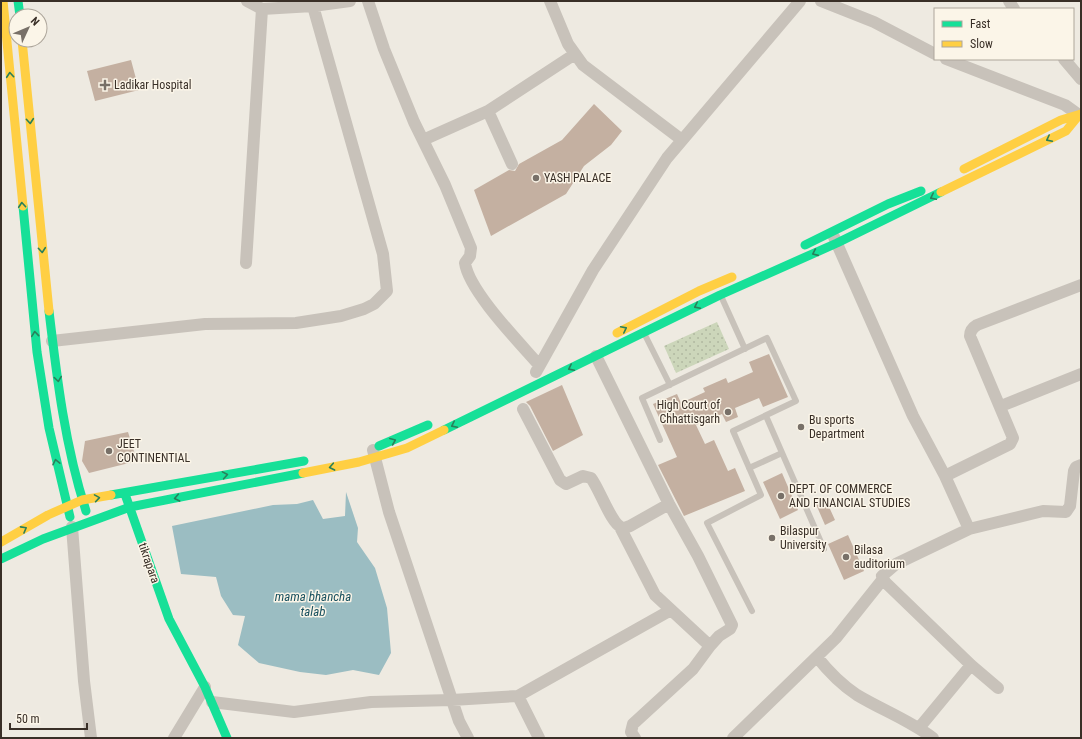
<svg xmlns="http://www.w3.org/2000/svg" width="1082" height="739" font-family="'Roboto Condensed',sans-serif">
<defs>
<pattern id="grass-dots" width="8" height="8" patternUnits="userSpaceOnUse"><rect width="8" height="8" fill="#ccd6ba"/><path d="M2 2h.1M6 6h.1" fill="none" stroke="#b0b8a0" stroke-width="1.8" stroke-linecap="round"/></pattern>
</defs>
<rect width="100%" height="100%" fill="#eeeae1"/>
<path fill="url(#grass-dots)" d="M 717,322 L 729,349 L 676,373 L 664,346 Z"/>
<path fill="#9bbdc2" d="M 346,492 L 358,528 L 357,542 L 375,568 L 387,608 L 391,653 L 379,675 L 353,670 L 326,675 L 300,672 L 259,663 L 238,645 L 245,616 L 233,615 L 221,596 L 216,577 L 181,574 L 172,526 L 273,505 L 297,504 L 313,500 L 323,519 L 345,516 Z"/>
<path fill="#c4b0a1" d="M 131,60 L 139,90 L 95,101 L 87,71 Z
M 594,104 L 622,131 L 611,145 L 584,166 L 566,194 L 491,236 L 474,190 L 509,170 L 515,171 L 519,164 L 562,140 Z
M 769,354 L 788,397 L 763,407 L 759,398 L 735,408 L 738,417 L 726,422 L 722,414 L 696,425 L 705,444 L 714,440 L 728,471 L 735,468 L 745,491 L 684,516 L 658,465 L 677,457 L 653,404 L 677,394 L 681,403 L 705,392 L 703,388 L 726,378 L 728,383 L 753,372 L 749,362 Z
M 562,385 L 583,435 L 553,451 L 530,406 L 526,402 Z
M 128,432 L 137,461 L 89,473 L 82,461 L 85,441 Z
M 782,473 L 798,510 L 780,519 L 763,482 Z
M 825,498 L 835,520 L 825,525 L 815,502 Z
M 848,535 L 864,571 L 844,580 L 828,544 Z"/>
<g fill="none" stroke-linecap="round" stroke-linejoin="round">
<path stroke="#c8c2ba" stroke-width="6" d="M 721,296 L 745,349
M 644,333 L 670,385
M 766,416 L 824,549
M 660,440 L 642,398 L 767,338 L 796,401 L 733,431 L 761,495 L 707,523 L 752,611
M 749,468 L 782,453"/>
<path stroke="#c8c2ba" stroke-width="12" d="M 247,1 L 262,9 L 313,6 L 350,1
M 368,1 L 384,49 L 414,122 L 445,185 L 471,248 L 470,256 L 465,263 C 469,291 519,342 539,365
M 550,1 L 568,44 L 583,65 L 682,140
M 821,1 L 874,22 L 935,54
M 1009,1 L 1014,9
M 946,59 L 1065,105 L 1079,115
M 1064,59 L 1081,79
M 488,111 L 512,164
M 423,140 L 488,111 L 575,54
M 834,237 L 913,416 L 945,476 L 969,529
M 246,263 L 262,9
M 52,341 L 205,324 L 296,323 L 341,316 L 364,309 L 374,304 L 387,291 L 383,254 L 313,6
M 596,356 L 669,504 L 698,556 L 732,625 L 730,629 L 719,636 L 710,646 L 693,669 L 633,724 L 631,732 L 635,738
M 536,372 L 593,270 L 667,158 L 800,1
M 1001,406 L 1081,374
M 523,409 L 560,480 L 566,484 L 583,476 L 591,478 C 599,488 611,523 621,527 C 624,529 627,527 630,526 L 669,504
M 373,450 L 389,512 L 459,721 L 468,738
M 945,476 L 1010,444 L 1013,438 L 970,336 C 970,331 972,328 977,325 L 1081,285
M 72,527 L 84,681 L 91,738
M 620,527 L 655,595 L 710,646
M 817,657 C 828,671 842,685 857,695 C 882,710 909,720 933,738
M 998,688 L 971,665 L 885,582 L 882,576 L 896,564 L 969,529 L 1043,511 L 1066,512 L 1070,506 L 1074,471 L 1076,467 L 1081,465
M 518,696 L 671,610
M 212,702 L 294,712 L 371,702 L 452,700 L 518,696 L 539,738
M 919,728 L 971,665
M 174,738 L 205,687
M 733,738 L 836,638 L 883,579"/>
<path stroke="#16e098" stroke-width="9" d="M 18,1 L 20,16
M 23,206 L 37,352 L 49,428 L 70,517
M 805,245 L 888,204 L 921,191
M 49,311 C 57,379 65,446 86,511
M 444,430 L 720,295 L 837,243 L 941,192
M 379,446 L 428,425
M 111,495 L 304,461
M 126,497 L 169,619 L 205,687 L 227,738
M 1,559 L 43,539 L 130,507 L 303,473"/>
<path stroke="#ffcf43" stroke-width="9" d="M 3,1 L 23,206
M 22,40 L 49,311
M 964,169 L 1061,120 L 1081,114
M 941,192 L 1066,131 L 1079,115
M 617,333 L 699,291 L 732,277
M 303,473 L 359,462 L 407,448 L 444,430
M 1,542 L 48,515 L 82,500 L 111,495"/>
</g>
<defs><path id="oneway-chevron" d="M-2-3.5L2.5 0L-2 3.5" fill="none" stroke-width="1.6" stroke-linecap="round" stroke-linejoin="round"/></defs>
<g stroke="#297f5a">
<use href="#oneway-chevron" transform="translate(10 75) rotate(-95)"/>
<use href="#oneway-chevron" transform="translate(30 121) rotate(85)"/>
<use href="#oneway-chevron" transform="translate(1049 139) rotate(153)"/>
<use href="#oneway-chevron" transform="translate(933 197) rotate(154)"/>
<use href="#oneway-chevron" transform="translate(22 205) rotate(-95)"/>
<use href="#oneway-chevron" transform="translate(42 250) rotate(85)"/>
<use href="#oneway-chevron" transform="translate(815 253) rotate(156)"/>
<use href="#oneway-chevron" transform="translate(697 306) rotate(154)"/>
<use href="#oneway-chevron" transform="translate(624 329) rotate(-27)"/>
<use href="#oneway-chevron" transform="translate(35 334) rotate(-96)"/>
<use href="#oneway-chevron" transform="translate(571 368) rotate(154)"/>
<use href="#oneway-chevron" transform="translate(58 379) rotate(82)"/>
<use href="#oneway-chevron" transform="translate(454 425) rotate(154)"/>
<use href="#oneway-chevron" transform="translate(393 441) rotate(-23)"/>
<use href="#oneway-chevron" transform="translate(56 462) rotate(-102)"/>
<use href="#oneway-chevron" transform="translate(332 467) rotate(169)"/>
<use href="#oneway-chevron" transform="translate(225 475) rotate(-10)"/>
<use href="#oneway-chevron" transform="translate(97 498) rotate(-9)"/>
<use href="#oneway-chevron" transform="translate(177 498) rotate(169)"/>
<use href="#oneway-chevron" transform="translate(24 529) rotate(-29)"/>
</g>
<g fill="#787068" stroke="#fbf5e8" stroke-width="1.5">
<path d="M103 79h4v4h4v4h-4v4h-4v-4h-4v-4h4z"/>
<circle cx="536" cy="178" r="4"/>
<circle cx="728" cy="412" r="4"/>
<circle cx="801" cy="427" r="4"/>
<circle cx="109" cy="451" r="4"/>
<circle cx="781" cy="496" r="4"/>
<circle cx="772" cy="538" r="4"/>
<circle cx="846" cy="557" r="4"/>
</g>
<g text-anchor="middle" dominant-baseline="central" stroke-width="3" stroke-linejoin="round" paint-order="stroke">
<g font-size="12" fill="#392f27" stroke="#fbf5e8" text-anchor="start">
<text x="114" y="85">Ladikar Hospital</text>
<text x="544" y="178">YASH PALACE</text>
<text x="720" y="405" text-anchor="end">High Court of<tspan x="720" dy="14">Chhattisgarh</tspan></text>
<text x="809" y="420">Bu sports<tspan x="809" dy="14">Department</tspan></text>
<text x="117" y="444">JEET<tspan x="117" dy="14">CONTINENTIAL</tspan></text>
<text x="789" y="489">DEPT. OF COMMERCE<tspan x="789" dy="14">AND FINANCIAL STUDIES</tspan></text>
<text x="780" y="531">Bilaspur<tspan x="780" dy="14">University</tspan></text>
<text x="854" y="550">Bilasa<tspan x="854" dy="14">auditorium</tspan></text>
</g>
<g font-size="12" fill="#392f27" stroke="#fbf5e8">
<text transform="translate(149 563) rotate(71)">tikrapara</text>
</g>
<g font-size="13" font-style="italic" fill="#19515f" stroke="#fbf5e8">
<text x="313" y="596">mama bhancha<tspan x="313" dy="15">talab</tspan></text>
</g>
</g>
<rect width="1082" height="739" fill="none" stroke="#392f27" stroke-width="4"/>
<rect x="934" y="8" width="140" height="52" fill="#fbf5e8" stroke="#ada69b"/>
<rect x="942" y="21" width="20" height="6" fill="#16e098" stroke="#ada69b"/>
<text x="970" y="28" font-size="12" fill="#392f27">Fast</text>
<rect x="942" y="41" width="20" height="6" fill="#ffcf43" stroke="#ada69b"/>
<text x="970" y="48" font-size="12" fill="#392f27">Slow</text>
<g transform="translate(28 28) rotate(46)"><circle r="19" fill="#fbf5e8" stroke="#ada69b"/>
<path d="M0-3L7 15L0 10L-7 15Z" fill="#787068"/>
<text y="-6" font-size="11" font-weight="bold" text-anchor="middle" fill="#392f27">N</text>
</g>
<path d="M10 723v6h77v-6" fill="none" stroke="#392f27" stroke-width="2"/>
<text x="16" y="723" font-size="12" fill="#392f27" stroke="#fbf5e8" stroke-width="3" paint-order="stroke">50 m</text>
</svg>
